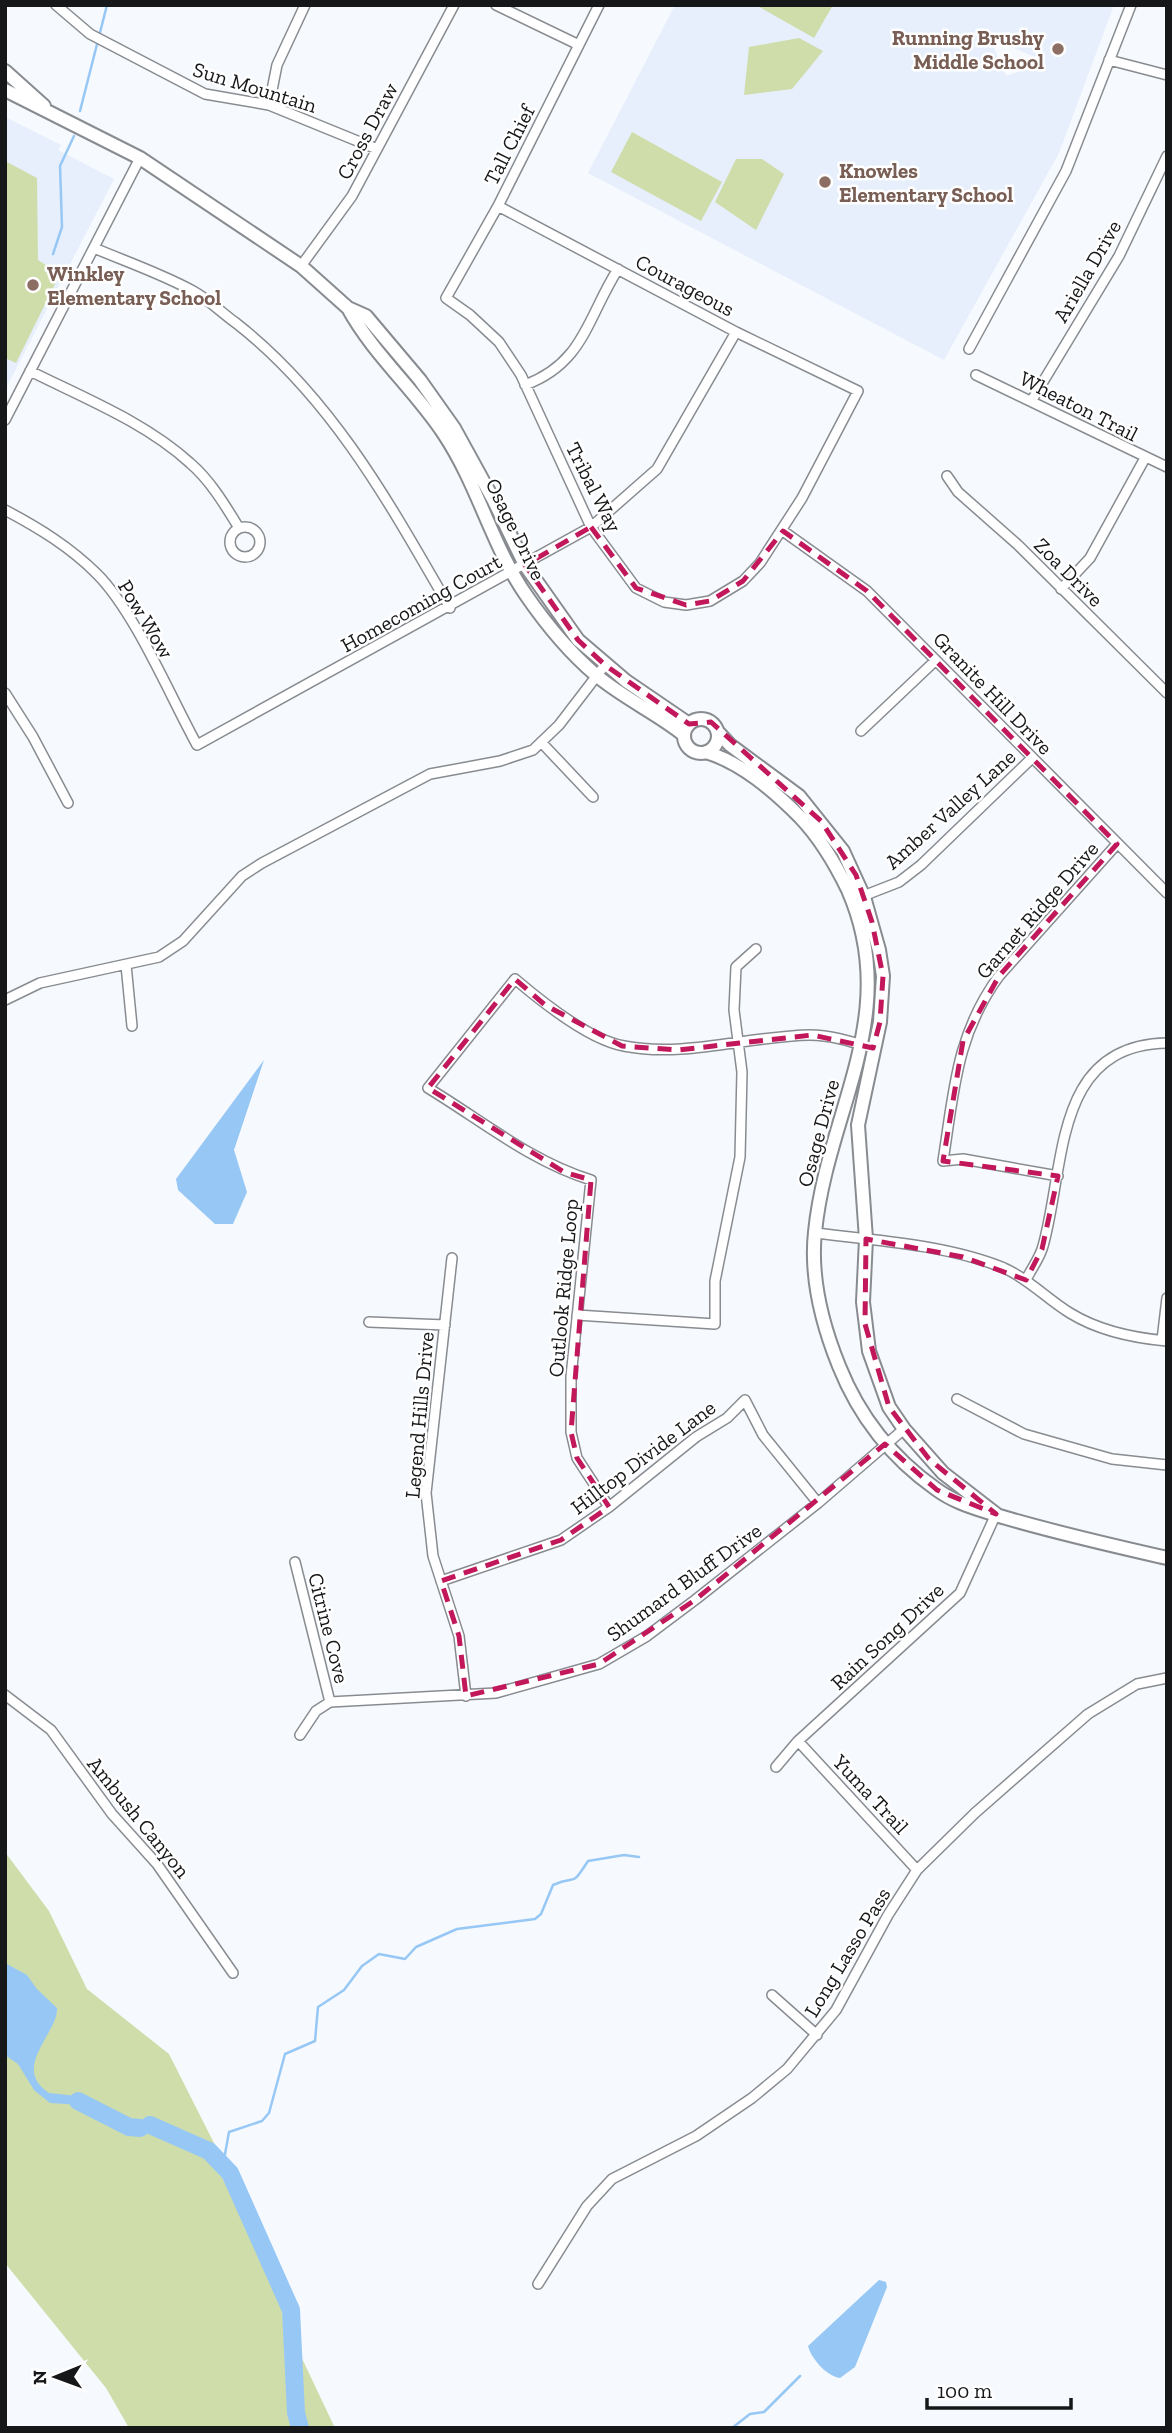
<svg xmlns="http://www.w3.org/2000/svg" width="1172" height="2433" font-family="'Zilla Slab',serif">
<rect width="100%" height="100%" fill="#f6f9fe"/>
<path fill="#e6effb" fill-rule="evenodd" d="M 675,5 L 1114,5 L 1059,153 L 944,360 L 588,173 ZM 989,36 L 1045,62 L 1045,63 L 1006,76 Z
M 5,117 L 61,145 L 58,150 L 114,179 L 5,390 Z"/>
<path fill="#cfddaa" d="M 756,5 L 833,5 L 814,38 Z
M 799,38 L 823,51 L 792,89 L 744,95 L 749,47 Z
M 632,132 L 722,182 L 701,221 L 611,172 Z
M 736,159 L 762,159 L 784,174 L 756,230 L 715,202 Z
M 5,161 L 37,178 L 38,260 L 60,274 L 16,363 L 5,358 L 5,305 C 9,298 5,181 5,161 Z
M 5,1852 L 49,1911 L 87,1989 L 169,2054 L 217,2149 L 297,2348 L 335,2428 L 129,2428 L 106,2388 L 5,2263 Z"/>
<path fill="#97c8f5" d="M 264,1060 L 234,1150 L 247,1192 L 233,1224 L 215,1224 L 178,1190 L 176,1179 Z
M 5,1963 L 27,1975 L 37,1989 L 57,2008 C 59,2032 10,2068 49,2093 L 86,2097 L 98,2110 L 81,2105 L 50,2103 L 34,2090 L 18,2064 L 5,2055 Z
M 879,2280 L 886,2282 L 887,2287 L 855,2367 L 840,2378 C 826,2376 811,2358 808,2346 Z
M 288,2396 C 301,2401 301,2416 305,2428 L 295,2428 L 288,2411 Z"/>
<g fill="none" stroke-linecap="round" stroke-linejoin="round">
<path stroke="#97c8f5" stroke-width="2.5" d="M 80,111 L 107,5
M 53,254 L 62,227 L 60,166 L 74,136
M 223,2165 L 229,2132 L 262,2121 L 269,2113 L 285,2054 L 315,2041 L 318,2007 L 344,1990 L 362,1966 L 379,1954 L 405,1959 L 416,1947 L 457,1929 L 535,1919 L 541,1914 L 553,1885 C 578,1874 570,1889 588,1861 L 624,1855 L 639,1857
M 732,2428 L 750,2414 L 764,2412 L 800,2376"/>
<path stroke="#97c8f5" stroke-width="18" d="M 78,2101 L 129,2127 L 140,2128
M 150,2125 L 209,2151 L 230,2173 L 291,2310 L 296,2413 L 300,2428"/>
<defs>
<path id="street" d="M 56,5 L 90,34 L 205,94 L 269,105 L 377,149
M 496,5 L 579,45
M 1109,60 L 1167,75
M 269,105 L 277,65 L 305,5
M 498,206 L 736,332 L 858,391 L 802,498 L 760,563 L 743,581 L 710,601 L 686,605 L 664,602 L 636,588 L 591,527 L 521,375 L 499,342 L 470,315 L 446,298 L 498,206 L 599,5
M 94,248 C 127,262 162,274 193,291 C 208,299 222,313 236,323 C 332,398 390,504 450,608
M 301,266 L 352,196 L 454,5
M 969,349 L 1066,171 L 1131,5
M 30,371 C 84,398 145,422 190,463 C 210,480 225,505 239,528
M 976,375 L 1167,467
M 525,385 C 584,363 587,318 618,269
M 1032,400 L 1119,256 L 1167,156
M 5,420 L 140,158
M 947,476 L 958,492 L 1018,545 L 1167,693
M 5,510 C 39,528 70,547 97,574 C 135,612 170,696 197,745 L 591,527 L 657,469 L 736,332
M230 542a15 15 0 1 1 30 0a15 15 0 1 1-30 0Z
M 783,531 L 867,591 L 1167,893
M 1061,589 L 1090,558 L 1145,458
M 5,693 L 33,737 L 68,803
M 861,731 L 936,660
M 541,742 L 593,797
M 858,898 L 899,882 L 921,865 L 1032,758
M 126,965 L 132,1026
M 5,1000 L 40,983 L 159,957 L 183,941 L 242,876 L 262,863 L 430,774 L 500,761 L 533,750 L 559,725 L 605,665
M 1058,1176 L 963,1159 L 943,1161 C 954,1091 956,1035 999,976 L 1117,844
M 815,1233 C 874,1240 948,1245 1004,1268 C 1029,1279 1047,1299 1070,1313 C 1099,1331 1133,1338 1167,1341
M 452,1258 L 426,1493 L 433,1556 L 459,1636 L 466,1696
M 1026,1280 C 1031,1269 1040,1258 1043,1246 C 1066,1164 1053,1045 1167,1043
M 577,1315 L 715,1324 L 715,1281 L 740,1157 L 742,1072 L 734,1010 L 736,967 L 756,949
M 369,1322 L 445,1325
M 1162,1340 L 1167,1298
M 957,1399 L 1024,1434 L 1112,1459 L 1167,1465
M 609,1507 L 577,1458 L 571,1432 L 571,1377 L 591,1180 C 530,1161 481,1120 428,1088 L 515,979 C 542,1002 589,1040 624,1046 C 685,1058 748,1036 810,1035 C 831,1035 853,1042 873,1048
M 295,1562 L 330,1702
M 441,1581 L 561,1540 L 609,1507 L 696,1437 L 727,1418 L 745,1400 L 763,1435 L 818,1503
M 5,1695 L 51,1730 L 112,1814 L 157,1864 L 233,1973
M 300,1735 L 316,1711 L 330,1702 L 496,1693 L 599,1664 L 647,1636 L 695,1600 L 818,1503 L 904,1429
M 798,1741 L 917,1870
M 776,1767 L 798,1741 L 960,1593 L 996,1514
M 772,1995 L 817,2035
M 538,2284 L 587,2206 L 612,2179 L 696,2136 L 752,2098 L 787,2069 L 836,2010 L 888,1915 L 917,1870 L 975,1813 L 1088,1714 L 1137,1684 L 1167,1678"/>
<path id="secondary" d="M 5,71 L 44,106
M 5,90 L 140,158 L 301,266 L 348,308 L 366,316 L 420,380 L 454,428 L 493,499 L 525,565 L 578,640 L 626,681 L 689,724
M 348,308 C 373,354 415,390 444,434 C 478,485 492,546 526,595 C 546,624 570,653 596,675 C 623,698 657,713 684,735
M684 736a17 17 0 1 1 34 0a17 17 0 1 1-34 0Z
M 717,731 L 730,745 L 799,796 L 843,851 L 864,897 L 879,950 L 883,976 L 880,1022 L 858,1125 L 866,1239 L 863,1302 L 869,1351 L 889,1407 L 904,1429 L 943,1473 L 996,1514
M 706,752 C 742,763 774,791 800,817 C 821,839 835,863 848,890 C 903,1015 827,1111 815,1232 C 810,1278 822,1324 839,1366 C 859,1416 892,1458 936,1489 C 955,1503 975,1508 996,1515 C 1052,1532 1110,1545 1167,1558"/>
</defs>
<use href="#street" stroke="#888c91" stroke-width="12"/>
<use href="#secondary" stroke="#888c91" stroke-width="16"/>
<use href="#street" stroke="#fff" stroke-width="9"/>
<use href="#secondary" stroke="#fff" stroke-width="12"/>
</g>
<path fill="none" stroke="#c2185b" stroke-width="5" stroke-dasharray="14 9" stroke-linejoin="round" d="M 591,527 L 636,588 L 686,605 L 710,601 L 743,581 L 783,531 L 867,591 L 1117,844 L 999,976 L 963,1041 L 943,1161 L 1058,1176 L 1042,1249 L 1026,1280 L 963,1257 L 866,1239 L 865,1324 L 889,1407 L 929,1459 L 996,1514 L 937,1490 L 885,1444 L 695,1600 L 599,1664 L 466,1696 L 459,1636 L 441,1581 L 561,1540 L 609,1507 L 577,1458 L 571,1432 L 591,1180 L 564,1172 L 428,1088 L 515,979 L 545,1005 L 622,1046 L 678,1050 L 812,1035 L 873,1048 L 880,1022 L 883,976 L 872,922 L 856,875 L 821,821 L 711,722 L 689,724 L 605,665 L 578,640 L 525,565 Z"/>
<g fill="#8d6e63" stroke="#fff" stroke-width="2.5">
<circle cx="1058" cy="49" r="7"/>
<circle cx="825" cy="182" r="7"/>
<circle cx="33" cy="285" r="7"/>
</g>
<g text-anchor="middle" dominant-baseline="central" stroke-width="5" stroke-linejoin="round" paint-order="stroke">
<g font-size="21" font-weight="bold" fill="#785e54" stroke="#fff" text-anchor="start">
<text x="1044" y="37" text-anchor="end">Running Brushy<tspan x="1044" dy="24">Middle School</tspan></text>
<text x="839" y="170">Knowles<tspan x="839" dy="24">Elementary School</tspan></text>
<text x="47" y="273">Winkley<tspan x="47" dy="24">Elementary School</tspan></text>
</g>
<g font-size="21" fill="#161719" stroke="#fff">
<text transform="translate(255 87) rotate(17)">Sun Mountain</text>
<text transform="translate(367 131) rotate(-62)">Cross Draw</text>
<text transform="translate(509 145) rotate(-63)">Tall Chief</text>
<text transform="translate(1087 271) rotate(-60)">Ariella Drive</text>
<text transform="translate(685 285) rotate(28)">Courageous</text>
<text transform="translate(1079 406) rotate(27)">Wheaton Trail</text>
<text transform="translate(594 487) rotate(63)">Tribal Way</text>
<text transform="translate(516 529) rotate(64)">Osage Drive</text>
<text transform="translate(1069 572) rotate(45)">Zoa Drive</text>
<text transform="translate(421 603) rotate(-29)">Homecoming Court</text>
<text transform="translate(146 619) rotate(59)">Pow Wow</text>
<text transform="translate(993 693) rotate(46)">Granite Hill Drive</text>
<text transform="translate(950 809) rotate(-42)">Amber Valley Lane</text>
<text transform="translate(1037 910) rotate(-49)">Garnet Ridge Drive</text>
<text transform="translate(818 1133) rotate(-75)">Osage Drive</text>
<text transform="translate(563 1288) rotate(-85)">Outlook Ridge Loop</text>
<text transform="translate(419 1415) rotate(-85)">Legend Hills Drive</text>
<text transform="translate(643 1457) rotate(-37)">Hilltop Divide Lane</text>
<text transform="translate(684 1582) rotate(-36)">Shumard Bluff Drive</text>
<text transform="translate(329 1628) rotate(76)">Citrine Cove</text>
<text transform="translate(887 1636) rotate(-43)">Rain Song Drive</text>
<text transform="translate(871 1794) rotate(47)">Yuma Trail</text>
<text transform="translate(139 1817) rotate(51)">Ambush Canyon</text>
<text transform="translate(847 1952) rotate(-59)">Long Lasso Pass</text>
</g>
</g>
<rect width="1172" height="2433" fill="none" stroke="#161719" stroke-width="14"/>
<g transform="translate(56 2377) rotate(269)" stroke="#ffffff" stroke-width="5" paint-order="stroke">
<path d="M0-5L12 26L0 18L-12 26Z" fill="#161719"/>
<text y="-10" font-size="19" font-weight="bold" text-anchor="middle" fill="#161719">N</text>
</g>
<path d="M927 2398v10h144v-10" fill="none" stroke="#161719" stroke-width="3.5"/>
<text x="937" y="2398" font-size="21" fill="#161719" stroke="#ffffff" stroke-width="5" paint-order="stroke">100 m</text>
</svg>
